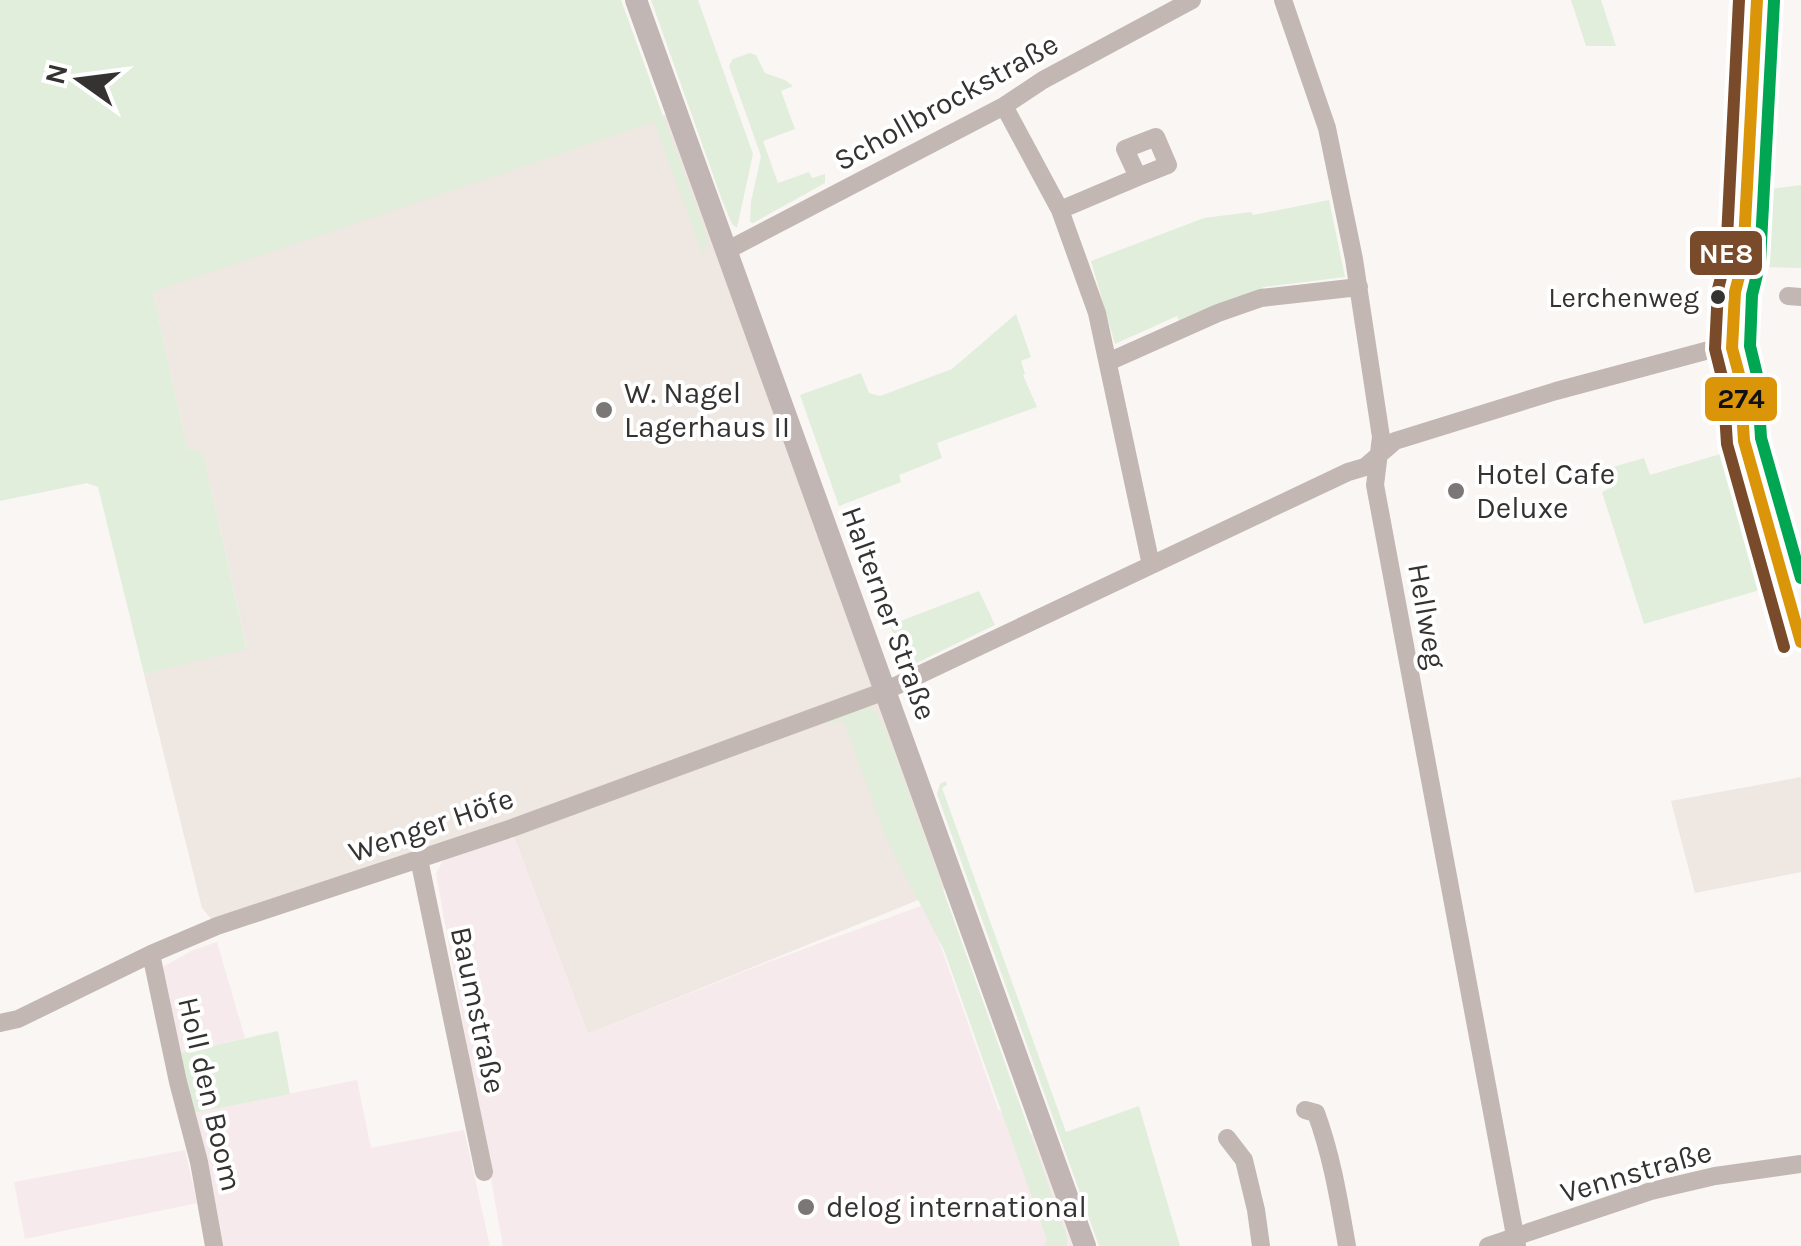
<svg xmlns="http://www.w3.org/2000/svg" width="1801" height="1246" font-family="Karla,sans-serif">
<rect width="100%" height="100%" fill="#f9f6f4"/>
<path fill="#eee7e2" d="M 676,111 L 955,885 L 588,1034 L 513,834 L 217,926 L 202,908 L 144,674 L 247,648 L 203,452 L 187,448 L 153,292 Z
M 1801,777 L 1801,872 L 1695,893 L 1671,801 Z"/>
<path fill="#f7eaec" d="M 513,834 L 588,1034 L 766,963 L 926,904 L 998,1109 L 1028,1136 L 1043,1129 L 1085,1246 L 503,1246 L 436,873 L 444,859 Z
M 217,942 L 245,1038 L 179,1053 L 161,968 L 191,951 Z
M 357,1080 L 371,1148 L 464,1130 L 490,1246 L 216,1246 L 194,1113 Z
M 185,1150 L 197,1203 L 25,1239 L 14,1182 Z"/>
<path fill="#e2eedc" d="M 0,0 L 621,0 L 708,240 L 703,255 L 654,122 L 153,292 L 187,448 L 203,452 L 247,649 L 144,674 L 98,487 L 87,483 L 0,501 Z
M 651,0 L 698,0 L 753,154 L 737,228 L 732,224 L 722,200 Z
M 1571,0 L 1601,0 L 1616,46 L 1586,46 Z
M 750,53 L 756,55 L 765,73 L 785,80 L 793,86 L 781,91 L 795,129 L 763,141 L 778,183 L 809,172 L 812,178 L 825,174 L 825,183 L 753,223 L 750,222 L 751,202 L 761,156 L 729,66 L 733,59 Z
M 1801,185 L 1801,268 L 1761,267 L 1764,190 Z
M 1329,200 L 1345,277 L 1263,287 L 1263,295 L 1180,322 L 1177,316 L 1115,344 L 1091,261 L 1204,218 L 1251,212 L 1253,215 Z
M 1016,314 L 1031,357 L 1021,361 L 1025,374 L 1023,375 L 1037,407 L 937,443 L 942,458 L 899,475 L 901,482 L 839,506 L 800,395 L 861,373 L 869,393 L 880,396 L 952,369 Z
M 1727,452 L 1739,480 L 1770,587 L 1644,624 L 1602,492 L 1610,488 L 1606,469 L 1644,458 L 1650,475 Z
M 979,591 L 995,625 L 906,668 L 890,625 Z
M 864,704 C 881,710 887,737 894,753 L 1067,1236 L 1067,1246 L 1044,1246 L 1047,1240 L 944,950 L 886,838 L 844,721 L 830,723 L 829,720 Z
M 946,781 L 947,785 L 942,788 L 1066,1132 L 1139,1106 L 1180,1246 L 1099,1246 L 937,794 L 940,784 Z
M 278,1031 L 290,1094 L 194,1113 L 179,1053 Z"/>
<g fill="none" stroke-linecap="round" stroke-linejoin="round">
<path stroke="#c2b7b3" stroke-width="18" d="M 1283,0 L 1327,128 L 1354,259 L 1381,437 L 1375,485 L 1517,1246
M 1004,106 L 1060,210 L 1097,313 L 1151,565
M 1156,137 L 1168,165 L 1138,177 L 1125,149 Z
M 1060,210 L 1138,177
M 726,251 L 1004,106 L 1043,80 L 1192,0
M 1743,261 L 1749,298 L 1747,336 L 1743,345 L 1740,378 L 1744,441 L 1801,642
M 1788,296 L 1801,297
M 1735,358 C 1727,327 1736,291 1743,261 L 1757,0
M 1108,362 L 1218,313 L 1261,298 L 1359,287
M 419,859 L 484,1172
M 151,954 L 178,1082 L 199,1162 L 214,1246
M 0,1023 L 18,1019 L 151,954 L 217,926 L 512,828 L 885,691 L 1348,472 L 1365,467 L 1395,441 L 1556,391 L 1709,350 L 1732,348
M 1305,1110 L 1316,1113 C 1332,1156 1339,1201 1347,1246
M 1227,1138 L 1244,1160 L 1256,1210 L 1261,1246
M 1488,1246 L 1651,1191 L 1715,1176 L 1801,1164"/>
<path stroke="#c1b6b3" stroke-width="22" d="M 636,0 L 1085,1246"/>
<defs>
<path id="bus-1" d="M 1757,0 L 1743,261 L 1735,292 L 1732,348 L 1740,378 L 1744,441 L 1801,642"/>
<path id="bus-2" d="M 1739,0 L 1726,258 L 1718,289 L 1715,349 L 1723,381 L 1727,444 L 1784,647"/>
<path id="bus-3" d="M 1774,1 L 1760,262 L 1752,295 L 1750,346 L 1757,375 L 1761,438 L 1801,578"/>
</defs>
<use href="#bus-1" stroke="#fff" stroke-width="20"/>
<use href="#bus-2" stroke="#fff" stroke-width="20"/>
<use href="#bus-3" stroke="#fff" stroke-width="20"/>
<use href="#bus-1" stroke="#da9508" stroke-width="12"/>
<use href="#bus-2" stroke="#7a4b2a" stroke-width="12"/>
<use href="#bus-3" stroke="#00a651" stroke-width="12"/>
</g>
<circle fill="#353332" stroke="#fff" stroke-width="4" cx="1718" cy="297" r="9"/>
<g fill="#7a7776" stroke="#fff" stroke-width="4">
<circle cx="604" cy="410" r="10"/>
<circle cx="1456" cy="491" r="10"/>
<circle cx="806" cy="1207" r="10"/>
</g>
<g text-anchor="middle" dominant-baseline="central" stroke-width="8" stroke-linejoin="round" paint-order="stroke">
<g font-size="28" fill="#353332" stroke="#fff" text-anchor="end">
<text x="1699" y="297">Lerchenweg</text>
</g>
<g font-size="30" fill="#353332" stroke="#fff">
<text transform="translate(946 102) rotate(-29)">Schollbrockstraße</text>
<text transform="translate(889 613) rotate(70)">Halterner Straße</text>
<text transform="translate(1427 616) rotate(80)">Hellweg</text>
<text transform="translate(431 825) rotate(-19)">Wenger Höfe</text>
<text transform="translate(478 1010) rotate(78)">Baumstraße</text>
<text transform="translate(210 1094) rotate(77)">Holl den Boom</text>
<text transform="translate(1636 1172) rotate(-16)">Vennstraße</text>
</g>
<g font-size="30" fill="#353332" stroke="#fff" text-anchor="start">
<text x="624" y="393">W. Nagel<tspan x="624" dy="34">Lagerhaus II</tspan></text>
<text x="1476" y="474">Hotel Cafe<tspan x="1476" dy="34">Deluxe</tspan></text>
<text x="826" y="1207">delog international</text>
</g>
</g>
<g stroke="#fff" stroke-width="4">
<rect x="1688" y="229" width="76" height="48" rx="10" fill="#7a4b2a"/>
<rect x="1703" y="375" width="76" height="48" rx="10" fill="#da9508"/>
</g>
<g font-size="28" text-anchor="middle" font-weight="bold" fill="#fff">
<text x="1726" y="263">NE8</text>
</g>
<g font-size="28" text-anchor="middle" font-weight="bold" fill="#111">
<text x="1741" y="408">274</text>
</g>
<g transform="translate(80 80) rotate(284)" stroke="#ffffff" stroke-width="8" paint-order="stroke">
<path d="M0-8L18 38L0 25L-18 38Z" fill="#353332"/>
<text y="-15" font-size="28" font-weight="bold" text-anchor="middle" fill="#353332">N</text>
</g>
</svg>
